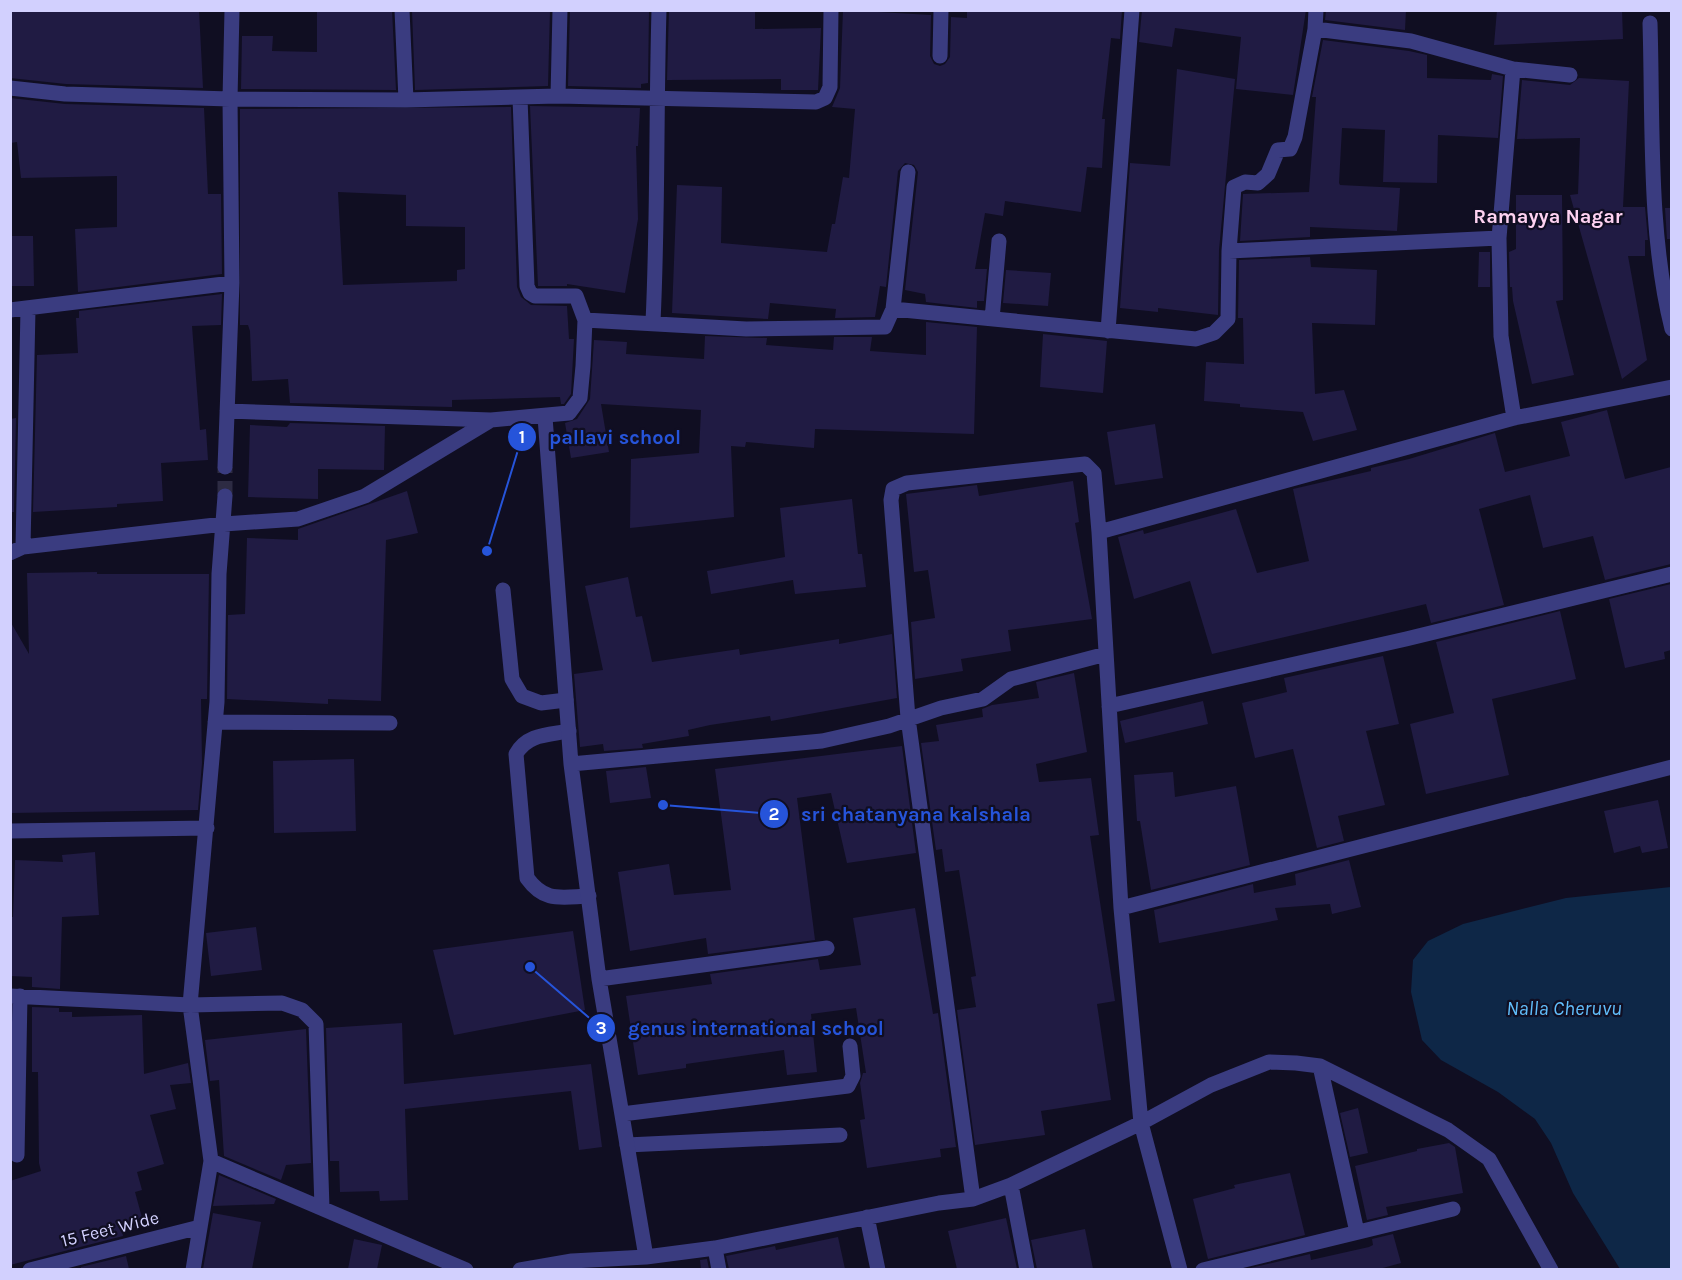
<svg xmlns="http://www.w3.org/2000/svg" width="1682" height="1280" font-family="Karla,sans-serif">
<rect width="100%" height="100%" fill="#100e22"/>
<path fill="#0e2747" d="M 1671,887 L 1671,1269 L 1620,1269 L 1573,1193 L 1551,1143 L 1535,1119 L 1498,1092 L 1441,1060 L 1422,1040 L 1411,992 L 1413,960 L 1428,941 L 1463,924 L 1566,898 Z"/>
<path fill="#201b43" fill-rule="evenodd" d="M 10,10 L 199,10 L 203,88 L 66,84 L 10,78 Z
M 317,10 L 392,10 L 396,90 L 241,89 L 242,36 L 273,36 L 272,51 L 317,52 Z
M 412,10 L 550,10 L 548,86 L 415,90 Z
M 570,10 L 649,10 L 648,83 L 641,84 L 641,88 L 568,86 Z
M 669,10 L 755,10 L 755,29 L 821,28 L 818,90 L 781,90 L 781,79 L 667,80 Z
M 843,10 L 931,15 L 930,56 L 934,64 L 940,66 L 945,64 L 950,57 L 951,17 L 967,18 L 967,10 L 1122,10 L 1120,39 L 1111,38 L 1102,119 L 1105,119 L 1102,168 L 1087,167 L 1081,212 L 1005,201 L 1003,216 L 985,213 L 975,269 L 987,269 L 984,301 L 977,301 L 977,308 L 926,302 L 925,294 L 905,290 L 918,172 L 914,165 L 905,163 L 898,171 L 886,287 L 880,286 L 875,317 L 835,318 L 836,309 L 770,303 L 768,319 L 672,313 L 677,185 L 722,187 L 721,243 L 827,252 L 832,224 L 835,224 L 843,177 L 849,178 L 855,109 L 832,107 L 840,88 Z
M 1142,10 L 1306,10 L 1293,95 L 1236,89 L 1241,37 L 1175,28 L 1172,47 L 1139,42 Z
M 1326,10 L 1406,10 L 1405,30 L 1325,20 Z
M 1497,10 L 1622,10 L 1623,39 L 1494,45 Z
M 1323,40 L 1409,51 L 1427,55 L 1427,78 L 1491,80 L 1492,74 L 1503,76 L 1498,138 L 1438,135 L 1437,183 L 1383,182 L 1385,130 L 1342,128 L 1339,183 L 1340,185 L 1400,188 L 1397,231 L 1310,227 L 1310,237 L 1240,241 L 1243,194 L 1309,192 L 1316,97 L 1312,97 Z
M 1177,69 L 1235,79 L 1219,250 L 1218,315 L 1158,308 L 1158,312 L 1120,308 L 1130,163 L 1170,166 Z
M 1579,78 L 1629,81 L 1623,207 L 1645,207 L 1648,240 L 1645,240 L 1645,256 L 1628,256 L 1647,360 L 1622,379 L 1570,195 L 1578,194 L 1580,138 L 1517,139 L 1522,80 L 1570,85 Z
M 10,98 L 65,104 L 204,108 L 208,194 L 221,194 L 222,274 L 78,292 L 75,229 L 117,227 L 117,176 L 21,178 L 17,142 L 10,143 Z
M 530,106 L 640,108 L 638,146 L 636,146 L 638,219 L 625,293 L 567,284 L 567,286 L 538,286 Z
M 511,107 L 517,287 L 521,297 L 531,305 L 567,306 L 569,339 L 574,339 L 571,394 L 564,404 L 561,404 L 560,397 L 452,400 L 452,407 L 290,403 L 288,379 L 252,381 L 250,331 L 248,325 L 240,325 L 240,109 ZM 338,192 L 406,195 L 406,226 L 465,227 L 465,269 L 457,270 L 457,281 L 343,285 Z
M 1516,195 L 1562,195 L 1563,300 L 1556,301 L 1574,375 L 1532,384 L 1513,301 L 1512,287 L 1510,287 L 1509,252 L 1516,249 Z
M 1665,208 L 1671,208 L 1671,239 L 1667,239 Z
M 10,236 L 33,236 L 34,286 L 11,286 Z
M 1479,252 L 1490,252 L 1490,287 L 1478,287 Z
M 1310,257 L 1311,267 L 1377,270 L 1375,325 L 1312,323 L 1315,394 L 1344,390 L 1357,430 L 1313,441 L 1303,412 L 1240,407 L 1240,404 L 1204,401 L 1206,362 L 1244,364 L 1243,318 L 1238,318 L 1239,260 Z
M 1006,270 L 1051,273 L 1048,306 L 1003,303 Z
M 222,294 L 221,325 L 192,326 L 200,430 L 206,429 L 208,460 L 161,463 L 163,501 L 117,504 L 117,507 L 33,512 L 37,355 L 78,353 L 76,318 L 79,318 L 79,311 Z
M 926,322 L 977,327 L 974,434 L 815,429 L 814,448 L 746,442 L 745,447 L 731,446 L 734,517 L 630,528 L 631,459 L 699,453 L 701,410 L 601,404 L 609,452 L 571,458 L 565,423 L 577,419 L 590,399 L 594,340 L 627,342 L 626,354 L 704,359 L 705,336 L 767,338 L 766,345 L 833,350 L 834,337 L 872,337 L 870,351 L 926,355 Z
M 1043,334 L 1107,341 L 1103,393 L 1040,387 Z
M 1607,410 L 1625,479 L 1671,467 L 1671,564 L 1605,580 L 1593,536 L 1543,548 L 1530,495 L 1479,509 L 1504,605 L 1431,623 L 1426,604 L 1212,654 L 1190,581 L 1134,599 L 1118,537 L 1143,530 L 1144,534 L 1236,509 L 1257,573 L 1309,561 L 1293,489 L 1371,471 L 1371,468 L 1409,459 L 1495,433 L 1505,472 L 1570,456 L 1561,422 Z
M 16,418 L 14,512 L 10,512 L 10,419 Z
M 290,423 L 385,426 L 384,470 L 318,469 L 318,499 L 248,497 L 250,425 L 287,427 Z
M 1155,424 L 1163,478 L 1115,485 L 1107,432 Z
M 1073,481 L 1079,522 L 1075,523 L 1092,619 L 1008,630 L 1011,651 L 961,659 L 963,671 L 915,679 L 911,622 L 935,618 L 928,570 L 914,572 L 906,494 L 977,485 L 979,496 Z
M 407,491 L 418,533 L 386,540 L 381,701 L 328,699 L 328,704 L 227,699 L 228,615 L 245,614 L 247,538 L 298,540 L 298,529 Z
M 852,499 L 858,554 L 862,554 L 866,587 L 795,594 L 793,580 L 711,594 L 707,571 L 785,557 L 780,508 Z
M 97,572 L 97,574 L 209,574 L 207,699 L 201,699 L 202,763 L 198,810 L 10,813 L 10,621 L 29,654 L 27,573 Z
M 628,577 L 636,617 L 642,616 L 652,662 L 739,649 L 740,655 L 839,639 L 839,644 L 892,634 L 897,698 L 771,721 L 770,716 L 710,725 L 688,730 L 689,736 L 642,744 L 643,748 L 604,751 L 603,744 L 580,747 L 574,674 L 603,670 L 585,586 Z
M 1671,584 L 1671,650 L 1664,652 L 1665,659 L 1625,668 L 1609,599 Z
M 1560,611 L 1576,679 L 1492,699 L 1509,775 L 1426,794 L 1410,724 L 1454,713 L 1436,642 Z
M 1383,656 L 1399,724 L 1366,731 L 1385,805 L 1338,816 L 1344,841 L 1317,848 L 1293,749 L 1255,758 L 1242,703 L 1287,692 L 1284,678 Z
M 1074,673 L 1087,752 L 1036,764 L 1039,782 L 1091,778 L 1099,835 L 1090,836 L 1115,1001 L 1097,1004 L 1111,1100 L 1041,1111 L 1045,1135 L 975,1145 L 957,1010 L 976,1007 L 971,977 L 976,976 L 959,870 L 945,872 L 942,849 L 936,850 L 921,743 L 939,741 L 936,725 L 983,717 L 982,709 L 992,705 L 1039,698 L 1036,682 Z
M 1203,701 L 1208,724 L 1125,743 L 1120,721 Z
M 902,746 L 916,853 L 847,863 L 831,793 L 797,798 L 815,940 L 708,954 L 706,938 L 630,951 L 618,872 L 669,864 L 674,895 L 731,890 L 715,769 Z
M 354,759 L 356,831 L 274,833 L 273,761 Z
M 646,767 L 651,798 L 610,803 L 606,771 Z
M 1173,772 L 1175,797 L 1236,786 L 1250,865 L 1151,890 L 1140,821 L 1137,821 L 1134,775 Z
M 1658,800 L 1668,848 L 1642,853 L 1640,846 L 1614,853 L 1604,811 Z
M 95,852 L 99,915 L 62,917 L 60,989 L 32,987 L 32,977 L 10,976 L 10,917 L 13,917 L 15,860 L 63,862 L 62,855 Z
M 1349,860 L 1361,907 L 1332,914 L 1330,904 L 1275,908 L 1278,920 L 1159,943 L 1154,910 L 1253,884 L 1254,893 L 1296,885 L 1295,874 Z
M 915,908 L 933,1014 L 938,1013 L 956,1147 L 940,1149 L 941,1157 L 867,1168 L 860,1120 L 865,1119 L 860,1083 L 863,1073 L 866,1073 L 856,1008 L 811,1014 L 817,1072 L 787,1075 L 784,1050 L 686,1064 L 686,1068 L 638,1075 L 626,996 L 712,984 L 710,974 L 818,959 L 820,970 L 861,965 L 853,918 Z
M 256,927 L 262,970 L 211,976 L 206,933 Z
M 573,931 L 585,1010 L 454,1035 L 433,950 Z
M 32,1007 L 59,1008 L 59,1012 L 72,1012 L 72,1017 L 142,1015 L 144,1074 L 188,1063 L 191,1083 L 170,1085 L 176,1109 L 150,1115 L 164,1164 L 137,1172 L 142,1190 L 135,1192 L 144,1225 L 122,1231 L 123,1236 L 10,1265 L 10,1181 L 41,1171 L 39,1163 L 38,1072 L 32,1072 Z
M 402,1023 L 404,1084 L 591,1064 L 602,1147 L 579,1150 L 571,1091 L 405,1109 L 408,1200 L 380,1201 L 379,1191 L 340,1192 L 339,1161 L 330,1161 L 326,1028 Z
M 306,1029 L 311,1163 L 286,1165 L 281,1180 L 224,1156 L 219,1080 L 210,1081 L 205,1040 Z
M 1358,1108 L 1368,1153 L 1350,1157 L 1340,1113 Z
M 1449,1143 L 1455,1147 L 1463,1193 L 1386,1207 L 1388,1215 L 1367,1220 L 1355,1166 L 1417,1151 L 1417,1149 Z
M 1290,1173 L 1305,1235 L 1208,1259 L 1193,1199 L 1235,1188 L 1234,1185 Z
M 219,1175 L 276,1199 L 274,1204 L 213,1206 Z
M 213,1213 L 261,1222 L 252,1269 L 203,1269 Z
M 1006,1218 L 1017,1269 L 957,1269 L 948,1231 Z
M 1085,1229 L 1093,1269 L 1037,1269 L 1031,1240 Z
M 1393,1234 L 1401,1263 L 1379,1269 L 1246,1269 L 1310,1254 L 1311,1260 L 1369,1247 L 1373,1245 L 1372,1239 Z
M 838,1237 L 845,1269 L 729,1269 L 726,1256 L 775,1246 L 776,1250 Z
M 354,1239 L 382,1245 L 377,1269 L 348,1269 Z
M 126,1256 L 129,1269 L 81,1269 L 81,1267 Z
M 707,1259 L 709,1269 L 701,1269 L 700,1260 Z"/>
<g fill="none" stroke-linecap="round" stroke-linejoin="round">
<path stroke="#2d2b43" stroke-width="15" stroke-dasharray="15 8" stroke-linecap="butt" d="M 225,496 L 225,467"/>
<path stroke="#3a3c80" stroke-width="15" d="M 503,590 L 512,679 L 522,696 L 541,703 L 566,700
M 569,731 C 548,735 527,734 516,754 L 527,878 C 545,903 561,897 589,896
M 627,1145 L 840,1135"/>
<path stroke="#3a3c80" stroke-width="15" d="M 402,10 L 406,100
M 1316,10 L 1315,29 L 1411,41 L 1513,69 L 1570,75
M 1650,23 C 1653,121 1648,234 1672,329
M 940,56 L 941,10
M 1513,69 L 1499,238 L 1501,336 L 1514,418
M 10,88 L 65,94 L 230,99 L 406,100 L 558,96 L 816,102 L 825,98 L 830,87 L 831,10
M 558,96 L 560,10
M 1229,251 L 1234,187 L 1245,182 L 1258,183 L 1268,174 L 1278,150 L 1290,149 L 1295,137 L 1315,29
M 893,309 L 908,172
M 10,310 L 232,283
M 992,319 L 999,241
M 585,320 L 746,329 L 885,327 L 893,309 L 1196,339 L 1214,333 L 1228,319 L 1229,251 L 1499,238
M 653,322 C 658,218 656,114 659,10
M 1108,331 L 1132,10
M 227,411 L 491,420
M 225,467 L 232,283 L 230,99 L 232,10
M 23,547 L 28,309
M 10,553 L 23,547 L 224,524 L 298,519 L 365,496 L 491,420 L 569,413 L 580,398 L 583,366 L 585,320 L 576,296 L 535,296 L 530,293 L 527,286 L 520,98
M 1109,706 L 1406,639 L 1672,574
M 215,722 L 390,723
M 571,764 L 822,741 L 889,726 L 941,708 L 983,699 L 1011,679 L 1106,654
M 10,831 L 207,828
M 1121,908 L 1672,767
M 599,979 L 827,948
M 10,996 L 190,1005 L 282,1003 L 302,1010 L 316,1024 L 322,1208
M 1320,1066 L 1357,1232
M 622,1114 L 848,1086 L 853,1076 L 850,1046
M 17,1155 L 20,996
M 211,1161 L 466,1270
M 1011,1185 L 1027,1270
M 973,1199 L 908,718 L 891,500 L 893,489 L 907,483 L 1085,464 L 1094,473 L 1099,532
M 867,1217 L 878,1270
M 715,1248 L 719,1270
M 646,1257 L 715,1248 L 939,1203 L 973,1199 L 1011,1185 L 1141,1123 L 1211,1085 L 1269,1062 L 1296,1063 L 1320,1066 L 1448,1130 L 1489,1159 L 1551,1270
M 30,1270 L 200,1227
M 193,1270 L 211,1161 L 190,1005 L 217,702 L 219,574 L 225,496
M 520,1270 L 572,1261 L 646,1257 L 599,979 L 571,764 L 545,417
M 1180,1270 L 1141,1123 L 1121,908 L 1099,532 L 1514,418 L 1672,387
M 1203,1270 L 1453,1209"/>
</g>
<g text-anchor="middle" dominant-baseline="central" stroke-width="4.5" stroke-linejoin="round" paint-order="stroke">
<g font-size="18" fill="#d2d0fe" stroke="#100e22">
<text transform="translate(110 1229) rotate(-14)">15 Feet Wide</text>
</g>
<g font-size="20" font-weight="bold" fill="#fed2f1" stroke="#100e22">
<text x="1548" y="216">Ramayya Nagar</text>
</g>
<g font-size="20" font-style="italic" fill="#61befc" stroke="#100e22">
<text x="1564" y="1008">Nalla Cheruvu</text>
</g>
</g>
<path fill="none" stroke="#2654da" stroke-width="2" d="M487 551L522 437M663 805L774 814M530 967L601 1028"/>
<g fill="#2654da" stroke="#100e22" stroke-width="2">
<circle cx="487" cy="551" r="6"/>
<circle cx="663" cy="805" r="6"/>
<circle cx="530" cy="967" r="6"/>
<circle cx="522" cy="437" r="15"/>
<circle cx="774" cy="814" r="15"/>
<circle cx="601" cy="1028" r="15"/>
</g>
<g font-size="18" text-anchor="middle" font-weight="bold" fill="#fff">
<text x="522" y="443">1</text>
<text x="774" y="820">2</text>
<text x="601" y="1034">3</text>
</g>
<g font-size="20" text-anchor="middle" font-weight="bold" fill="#2654da" stroke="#100e22" stroke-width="4.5" stroke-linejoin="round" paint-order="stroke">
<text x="615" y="444">pallavi school</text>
<text x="916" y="821">sri chatanyana kalshala</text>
<text x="756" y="1035">genus international school</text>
</g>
<rect width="1682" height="1280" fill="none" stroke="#d2d0fe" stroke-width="24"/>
</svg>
